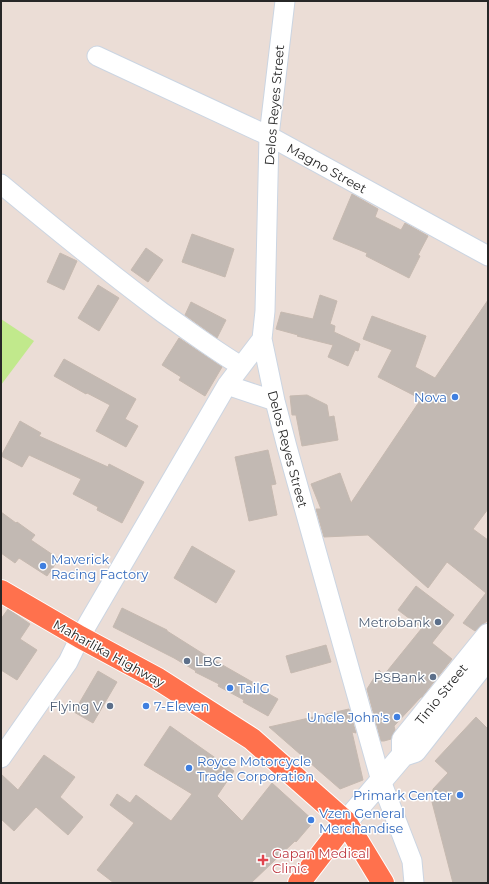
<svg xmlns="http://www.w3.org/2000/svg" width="489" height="884" font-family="Montserrat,sans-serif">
<rect width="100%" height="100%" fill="#ebddd6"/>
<path fill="#c1e98c" d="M 1,319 L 34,341 L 1,385 Z"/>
<path fill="#c2b9b3" stroke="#c6b9b0" d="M 352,194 L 378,209 L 375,217 L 401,230 L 405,223 L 428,236 L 418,255 L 420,256 L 409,278 L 366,256 L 367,253 L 333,239 Z
M 192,234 L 234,249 L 225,277 L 182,262 Z
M 146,248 L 163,260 L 148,282 L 131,270 Z
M 60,253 L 77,261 L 64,290 L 47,282 Z
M 98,285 L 119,298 L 99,331 L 78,318 Z
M 320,295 L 337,301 L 330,324 L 335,326 L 334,332 L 360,344 L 358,351 L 355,350 L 348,366 L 328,357 L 333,345 L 297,336 L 298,335 L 276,329 L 281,312 L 313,319 Z
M 488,300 L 488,509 L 473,529 L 488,540 L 488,620 L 475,631 L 463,623 L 486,593 L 447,562 L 428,588 L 368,535 L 324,537 L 316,509 L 321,509 L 311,484 L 340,473 L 351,503 L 421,399 L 378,377 L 392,350 L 363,339 L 372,316 L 426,336 L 415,367 L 435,378 Z
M 191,302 L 226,320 L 217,338 L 185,315 Z
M 179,338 L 222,367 L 205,396 L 179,380 L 181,377 L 162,365 Z
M 64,359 L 136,399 L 125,419 L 138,426 L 126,447 L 96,431 L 110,405 L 87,393 L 86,394 L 54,376 Z
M 307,395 L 327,405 L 329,417 L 334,416 L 338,440 L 302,446 L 296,415 L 292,415 L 290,396 Z
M 20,421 L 41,433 L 39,436 L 108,467 L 109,464 L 144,482 L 122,523 L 97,510 L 98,507 L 73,494 L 81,479 L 29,455 L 22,467 L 1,456 Z
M 268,450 L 276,484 L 271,485 L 277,515 L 249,521 L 235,457 Z
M 1,512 L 16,523 L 17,522 L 35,535 L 31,540 L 59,559 L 47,576 L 19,558 L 15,563 L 1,553 Z
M 192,546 L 235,571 L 216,603 L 174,578 Z
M 416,586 L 454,615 L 432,643 L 452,659 L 422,697 L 421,697 L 394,726 L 395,730 L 391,739 L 384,741 L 381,741 L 367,689 L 379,670 L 384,675 L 422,628 L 398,610 Z
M 122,608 L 167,630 L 167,631 L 205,655 L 254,683 L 251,684 L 278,699 L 268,716 L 243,702 L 244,700 L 218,686 L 219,684 L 195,672 L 196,671 L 174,658 L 113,627 Z
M 8,609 L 30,624 L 20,639 L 37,650 L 17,680 L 1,670 L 1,619 Z
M 326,645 L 331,662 L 291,673 L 286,656 Z
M 98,671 L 117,682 L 93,723 L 74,712 Z
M 349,709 L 356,733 L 352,732 L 363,780 L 340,789 L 269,727 Z
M 476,717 L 488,729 L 488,883 L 453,883 L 432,802 L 433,789 L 448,773 L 435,761 Z
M 170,726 L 234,771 L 217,796 L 242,821 L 272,783 L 314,821 L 296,842 L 295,841 L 251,883 L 114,883 L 97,870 L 134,823 L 110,805 L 117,794 L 130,803 L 136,795 L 171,821 L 192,794 L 144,765 Z
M 44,755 L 75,777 L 60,797 L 83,817 L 68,835 L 36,807 L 14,831 L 1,819 L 1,774 L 18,790 Z"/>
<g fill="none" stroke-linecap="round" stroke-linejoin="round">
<defs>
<path id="street" d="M 285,1 L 269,136 L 265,311 L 262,339 L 275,401 L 287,447 L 381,781 L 412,861 L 414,883
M 97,56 L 269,136 L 488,256
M 1,184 C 54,228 108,272 163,313 C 189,331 214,350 241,366
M 227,385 L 275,401
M 1,758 L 68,662 L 80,637 L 227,385 L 262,339"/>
<path id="secondary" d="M 403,755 L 403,740 L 488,635
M 346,822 L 403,755 L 415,751 L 488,658"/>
<path id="highway" d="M 1,591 L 80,637 L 158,679 L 252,739 L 346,822 L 383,883
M 299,883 L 346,822"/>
</defs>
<use href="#street" stroke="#cbd5e2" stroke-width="21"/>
<use href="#secondary" stroke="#cbd5e2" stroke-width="24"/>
<use href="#highway" stroke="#fff" stroke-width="24"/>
<use href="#street" stroke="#fff" stroke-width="19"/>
<use href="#secondary" stroke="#fff" stroke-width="22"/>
<use href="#highway" stroke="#ff714d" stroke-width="22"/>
</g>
<g fill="#3f7fe0" stroke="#fff" stroke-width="1.5">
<circle cx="455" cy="397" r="4"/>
<circle cx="43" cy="566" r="4"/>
<circle cx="230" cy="688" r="4"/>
<circle cx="146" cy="706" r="4"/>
<circle cx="397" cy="717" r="4"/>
<circle cx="189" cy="768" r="4"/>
<circle cx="460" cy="795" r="4"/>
<circle cx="311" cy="820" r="4"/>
</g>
<g fill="#5c6f8a" stroke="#fff" stroke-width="1.5">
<circle cx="438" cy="622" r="4"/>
<circle cx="187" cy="661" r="4"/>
<circle cx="433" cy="677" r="4"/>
<circle cx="110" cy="706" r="4"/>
</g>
<path fill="#e0444e" stroke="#fff" stroke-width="1.5" d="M261 854h4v4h4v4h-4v4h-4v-4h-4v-4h4z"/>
<g text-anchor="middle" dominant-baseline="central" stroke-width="3" stroke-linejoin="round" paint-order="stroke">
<g font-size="13" fill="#272727" stroke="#fff">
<text transform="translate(274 105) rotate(-85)">Delos Reyes Street</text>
<text transform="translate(327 168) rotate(29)">Magno Street</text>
<text transform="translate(288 449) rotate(75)">Delos Reyes Street</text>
<text transform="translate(109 653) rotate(29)">Maharlika Highway</text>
<text transform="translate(441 694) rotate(-51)">Tinio Street</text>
</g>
<g font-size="13" fill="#366cbe" stroke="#fff" text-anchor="start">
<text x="447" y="397" text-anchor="end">Nova</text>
<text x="51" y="559">Maverick<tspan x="51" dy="15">Racing Factory</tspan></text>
<text x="238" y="688">TailG</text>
<text x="154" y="706">7-Eleven</text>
<text x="389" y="717" text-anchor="end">Uncle John's</text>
<text x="197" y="761">Royce Motorcycle<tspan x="197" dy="15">Trade Corporation</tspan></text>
<text x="452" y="795" text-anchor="end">Primark Center</text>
<text x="319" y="813">Vzen General<tspan x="319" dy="15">Merchandise</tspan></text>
</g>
<g font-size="13" fill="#4e5e75" stroke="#fff" text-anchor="end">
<text x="430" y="622">Metrobank</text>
<text x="195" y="661" text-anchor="start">LBC</text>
<text x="425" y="677">PSBank</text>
<text x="102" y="706">Flying V</text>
</g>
<g font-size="13" fill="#be3a42" stroke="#fff" text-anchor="start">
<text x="272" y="853">Gapan Medical<tspan x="272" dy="15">Clinic</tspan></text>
</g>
</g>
<rect width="489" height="884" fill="none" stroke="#272727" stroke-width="4"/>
</svg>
